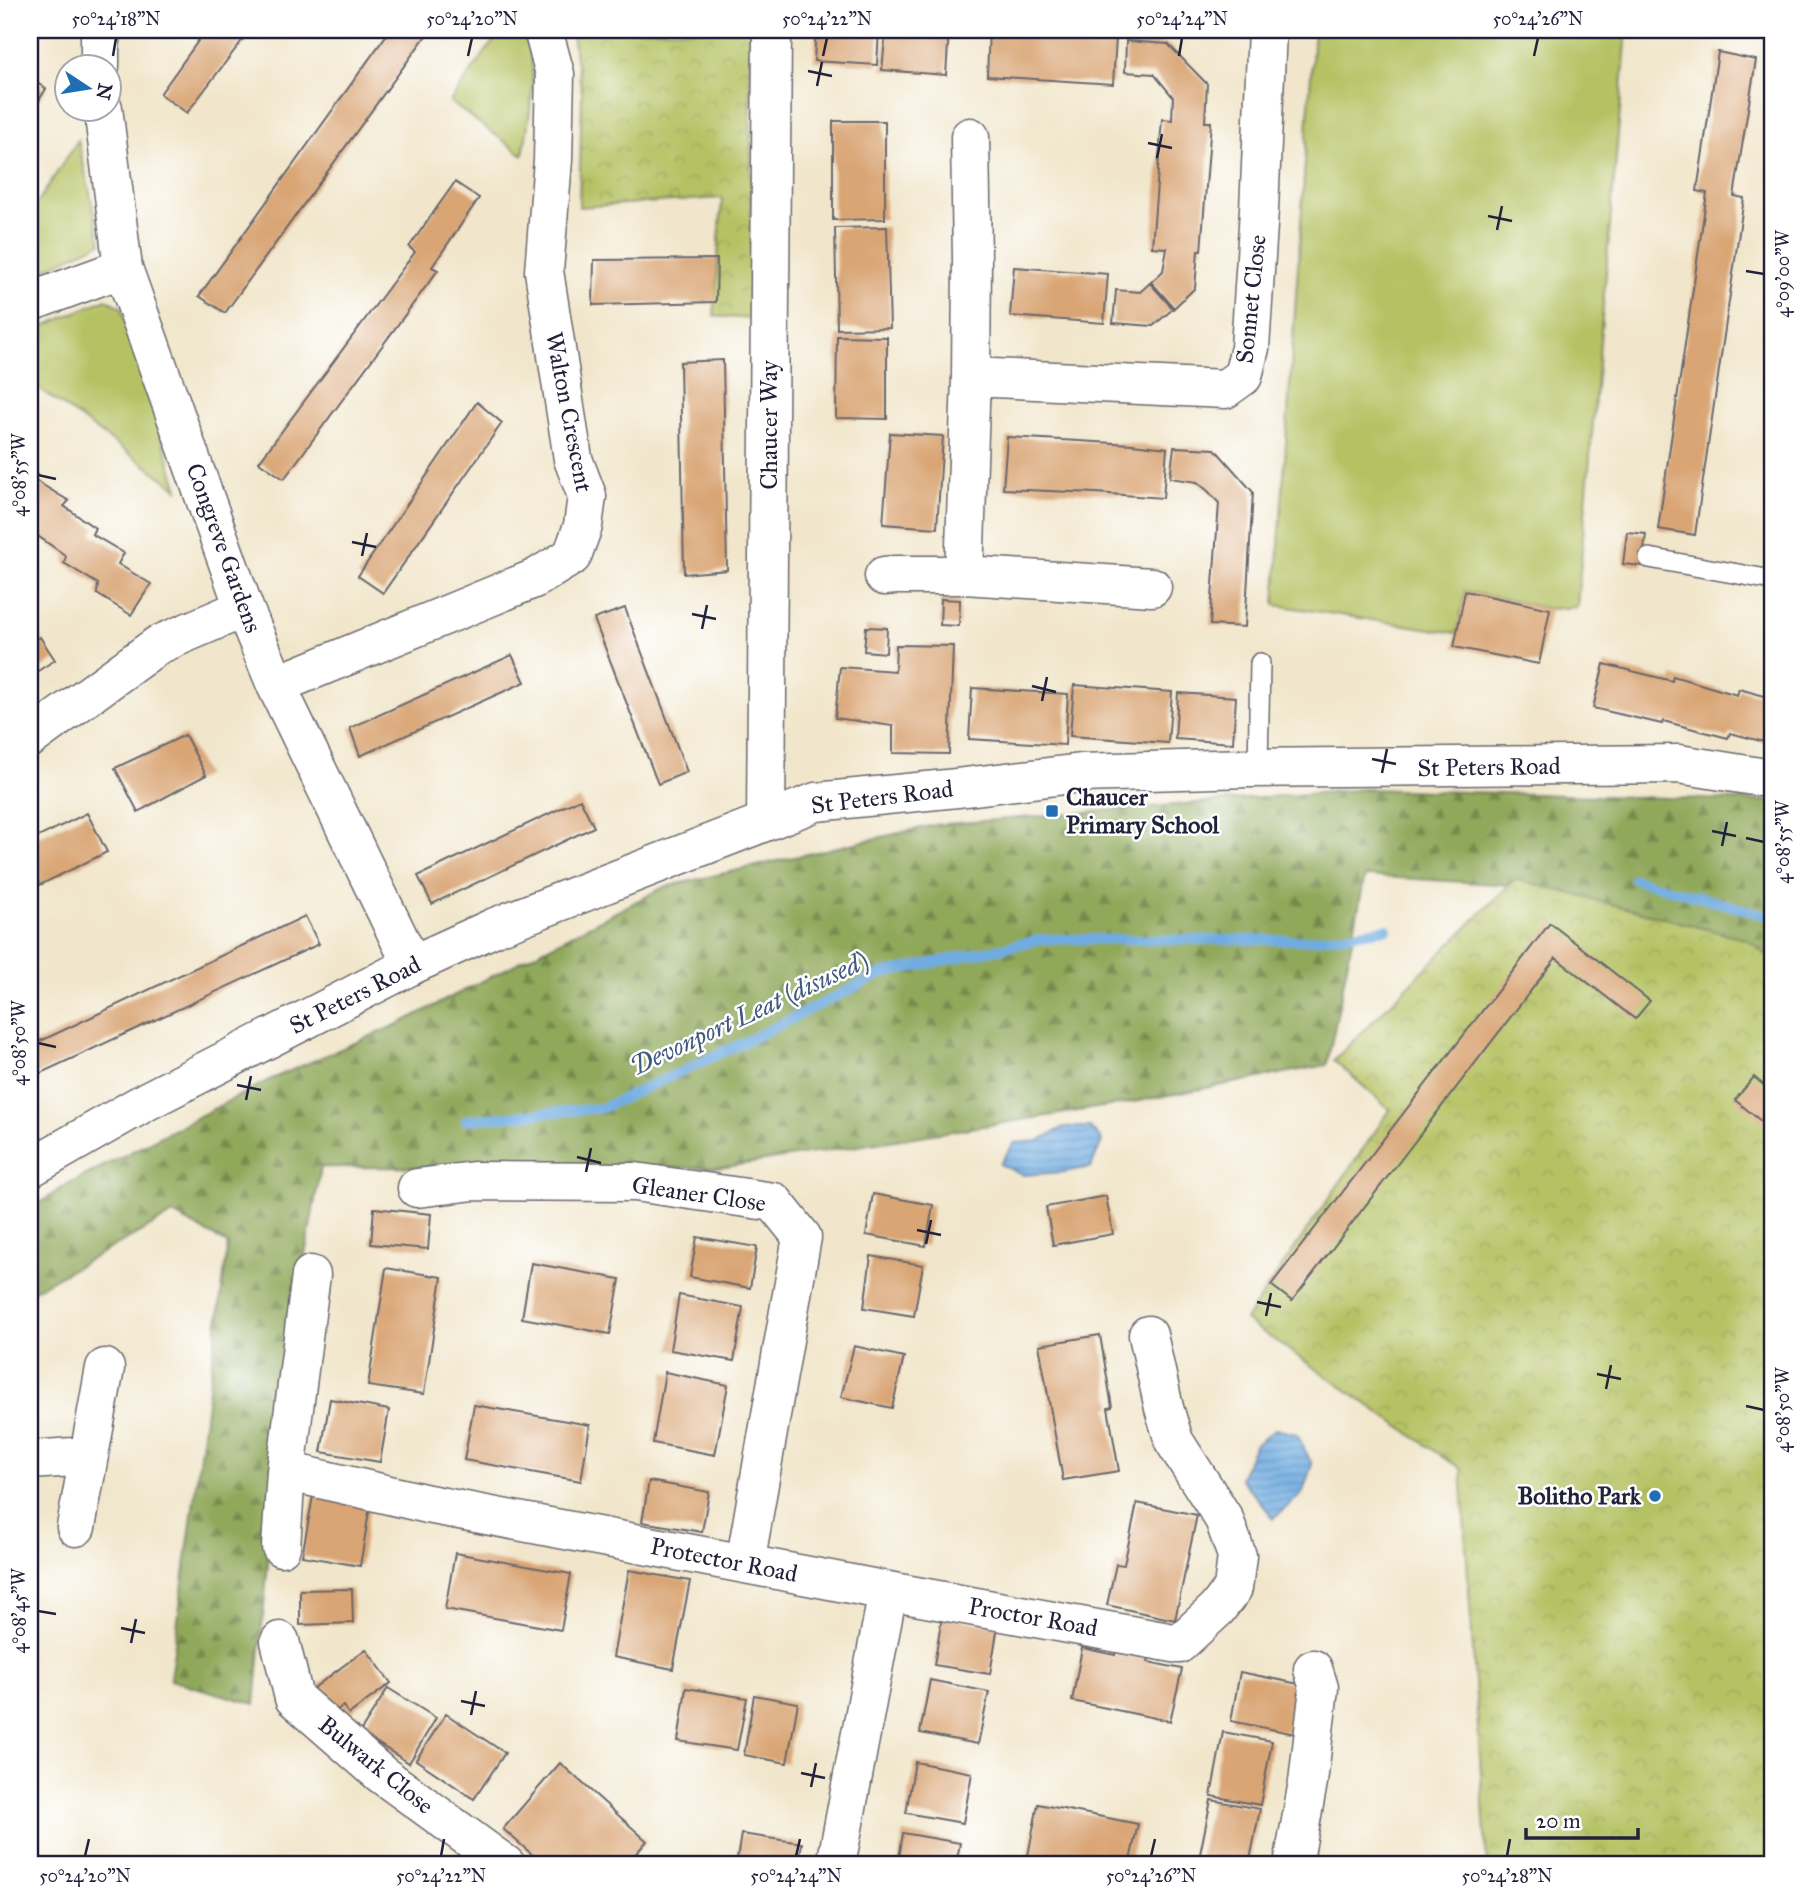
<svg xmlns="http://www.w3.org/2000/svg" width="1802" height="1895" font-family="'IM FELL Great Primer',serif">
<defs>
<pattern id="forest-firs" width="22" height="20" patternUnits="userSpaceOnUse" patternTransform="scale(1.75)"><rect width="22" height="20" fill="#90a85a"/><path d="M5 1l3.5 6h-7zM16 11l3.5 6h-7z" fill="#75884c"/></pattern>
<pattern id="park-crowns" width="20" height="18" patternUnits="userSpaceOnUse" patternTransform="scale(1.75)"><rect width="20" height="18" fill="#b5c264"/><path d="M2 6a3 3 0 1 1 6 0M12 15a3 3 0 1 1 6 0" fill="none" stroke="#9ba658"/></pattern>
<pattern id="water-rules" width="6" height="5" patternUnits="userSpaceOnUse" patternTransform="scale(1.75)"><rect width="6" height="5" fill="#6face1"/><path d="M0 2.5h6" fill="none" stroke="#5b8cb8"/></pattern>
</defs>
<rect width="100%" height="100%" fill="#fff"/>
<filter id="ink" filterUnits="userSpaceOnUse"><feTurbulence type="fractalNoise" baseFrequency=".0143" numOctaves="2"/><feDisplacementMap in="SourceGraphic" scale="14" xChannelSelector="R" yChannelSelector="G"/><feConvolveMatrix kernelMatrix="1 2 1 2 8 2 1 2 1" color-interpolation-filters="sRGB"/></filter>
<filter id="wash" filterUnits="userSpaceOnUse"><feTurbulence type="fractalNoise" baseFrequency=".00686" numOctaves="4" result="noise"/><feDisplacementMap in="SourceGraphic" scale="28" xChannelSelector="R" yChannelSelector="G"/><feGaussianBlur stdDeviation="1.57" result="paint"/><feColorMatrix in="noise" values="0 0 0 0 0 0 0 0 0 0 0 0 0 0 0 0 0 1.4 0 .05"/><feComposite in="paint" operator="in"/></filter>
<g filter="url(#wash)">
<rect width="100%" height="100%" fill="#f1e6cb"/>
<path fill="#b5c264" stroke="#6c7250" stroke-width="2" d="M 501,30 L 523,30 C 541,65 529,118 523,155 L 450,102 Z
M 1314,30 L 1627,30 L 1577,607 L 1550,609 L 1465,591 L 1457,633 L 1275,605 Z
M 78,140 L 101,243 L 30,276 L 30,214 Z
M 106,299 L 121,307 L 178,489 L 30,382 L 30,332 Z"/>
<path fill="url(#forest-firs)" stroke="#59654a" stroke-width="2" d="M 1365,789 L 1772,801 L 1772,987 L 1545,887 L 1365,876 L 1327,1065 L 1128,1103 L 720,1168 L 321,1167 L 293,1321 L 275,1487 L 255,1704 L 170,1680 L 228,1244 L 173,1214 L 30,1292 L 30,1210 L 63,1187 L 269,1080 L 403,1022 L 664,887 L 934,825 Z"/>
<path fill="url(#park-crowns)" stroke="#6c7250" stroke-width="2" d="M 571,30 L 750,30 L 752,319 L 714,316 L 722,198 L 579,207 L 582,92 Z
M 1515,879 L 1748,940 L 1772,959 L 1772,1865 L 1487,1865 L 1461,1469 L 1245,1320 L 1390,1110 L 1334,1060 Z"/>
<path fill="url(#water-rules)" stroke="#48678e" stroke-width="2" d="M 1064,1127 L 1090,1127 L 1102,1141 L 1091,1167 L 1064,1172 L 1022,1175 L 1000,1164 L 1014,1143 L 1038,1141 Z
M 1275,1429 L 1297,1434 L 1312,1464 L 1302,1494 L 1274,1518 L 1240,1478 L 1255,1445 Z"/>
<g fill="none" stroke-linecap="round" stroke-linejoin="round">
<path stroke="#6face1" stroke-width="10" d="M 1634,879 L 1772,917
M 466,1120 L 602,1108 L 749,1040 L 881,974 L 1043,939 L 1308,940 L 1387,929"/>
</g>
<g id="blocks">
<path fill="#d9a575" d="M 206,30 L 250,30 L 187,113 L 160,94 Z
M 390,30 L 430,30 L 225,313 L 199,296 Z
M 816,30 L 879,30 L 877,65 L 814,61 Z
M 886,30 L 949,30 L 946,75 L 882,70 Z
M 989,30 L 1116,38 L 1113,84 L 987,76 Z
M 1126,41 L 1168,44 L 1207,84 L 1205,122 L 1211,122 L 1201,251 L 1198,251 L 1195,288 L 1174,308 L 1151,282 L 1163,271 L 1167,248 L 1152,247 L 1162,119 L 1172,120 L 1173,97 L 1154,74 L 1125,72 Z
M 1718,52 L 1756,60 L 1734,196 L 1744,198 L 1695,535 L 1658,529 L 1707,193 L 1697,191 Z
M 30,78 L 46,89 L 30,114 Z
M 833,121 L 885,121 L 885,219 L 833,220 Z
M 455,182 L 479,198 L 432,267 L 438,270 L 284,479 L 259,462 L 415,252 L 409,247 Z
M 887,227 L 890,328 L 837,329 L 835,228 Z
M 717,259 L 716,302 L 593,305 L 594,260 Z
M 1014,267 L 1108,274 L 1104,323 L 1010,316 Z
M 1150,283 L 1173,309 L 1153,326 L 1113,323 L 1116,290 L 1140,292 Z
M 837,336 L 887,337 L 887,419 L 836,418 Z
M 723,360 L 727,570 L 684,574 L 680,362 Z
M 477,402 L 502,423 L 383,593 L 358,576 Z
M 890,433 L 943,436 L 937,528 L 883,524 Z
M 1007,437 L 1132,444 L 1167,448 L 1163,498 L 1096,493 L 1003,489 Z
M 1174,447 L 1215,449 L 1253,492 L 1245,627 L 1210,625 L 1219,503 L 1208,491 L 1197,482 L 1170,478 Z
M 30,469 L 37,474 L 33,479 L 69,501 L 64,506 L 95,528 L 92,534 L 124,553 L 118,564 L 151,584 L 131,615 L 97,594 L 98,584 L 64,563 L 66,556 L 35,534 L 36,529 L 30,525 Z
M 1627,532 L 1646,534 L 1642,566 L 1623,564 Z
M 1465,591 L 1550,609 L 1539,664 L 1454,647 Z
M 941,599 L 960,600 L 959,626 L 940,625 Z
M 625,608 L 687,772 L 658,784 L 594,619 Z
M 866,627 L 887,628 L 886,653 L 864,651 Z
M 40,637 L 55,660 L 30,676 L 30,644 Z
M 896,645 L 953,646 L 949,754 L 893,753 L 893,726 L 835,718 L 840,667 L 895,671 Z
M 512,655 L 525,682 L 360,756 L 350,728 Z
M 1604,664 L 1672,681 L 1673,676 L 1737,695 L 1739,689 L 1772,698 L 1772,744 L 1730,733 L 1728,738 L 1663,721 L 1662,724 L 1593,708 Z
M 1074,685 L 1172,692 L 1168,743 L 1070,736 Z
M 972,688 L 1068,694 L 1065,745 L 969,739 Z
M 1178,693 L 1236,697 L 1233,743 L 1175,739 Z
M 185,735 L 206,775 L 138,812 L 115,768 Z
M 580,799 L 594,827 L 432,904 L 418,876 Z
M 87,813 L 107,852 L 40,885 L 30,866 L 30,841 Z
M 305,916 L 319,944 L 30,1078 L 30,1046 Z
M 1550,923 L 1650,1001 L 1635,1019 L 1556,958 L 1292,1301 L 1271,1285 Z
M 1754,1077 L 1772,1092 L 1772,1130 L 1735,1100 Z
M 873,1194 L 933,1205 L 926,1246 L 866,1235 Z
M 1106,1196 L 1113,1234 L 1053,1245 L 1046,1207 Z
M 374,1208 L 431,1214 L 428,1249 L 371,1244 Z
M 697,1237 L 757,1247 L 750,1288 L 690,1277 Z
M 871,1256 L 923,1265 L 914,1316 L 864,1308 Z
M 531,1263 L 620,1279 L 610,1334 L 522,1318 Z
M 386,1268 L 442,1277 L 424,1394 L 368,1386 Z
M 679,1295 L 743,1307 L 734,1361 L 670,1350 Z
M 1100,1335 L 1112,1407 L 1108,1408 L 1119,1471 L 1063,1480 L 1039,1345 Z
M 854,1346 L 904,1357 L 892,1408 L 841,1397 Z
M 665,1372 L 728,1385 L 715,1455 L 653,1443 Z
M 330,1399 L 389,1410 L 380,1462 L 321,1452 Z
M 474,1405 L 590,1425 L 581,1481 L 464,1460 Z
M 649,1481 L 709,1492 L 702,1532 L 642,1522 Z
M 313,1496 L 370,1506 L 360,1566 L 302,1556 Z
M 1137,1503 L 1197,1515 L 1175,1620 L 1107,1605 L 1116,1564 L 1124,1565 Z
M 455,1553 L 571,1574 L 561,1630 L 445,1609 Z
M 629,1570 L 690,1581 L 673,1669 L 613,1657 Z
M 352,1589 L 353,1623 L 300,1625 L 300,1590 Z
M 942,1617 L 998,1626 L 990,1674 L 934,1665 Z
M 1082,1648 L 1115,1655 L 1115,1652 L 1149,1658 L 1148,1662 L 1182,1669 L 1170,1721 L 1072,1701 Z
M 366,1649 L 391,1683 L 349,1714 L 343,1706 L 329,1715 L 311,1690 Z
M 1240,1672 L 1304,1685 L 1295,1734 L 1231,1721 Z
M 930,1680 L 989,1692 L 978,1744 L 920,1733 Z
M 388,1688 L 436,1718 L 409,1763 L 360,1732 Z
M 686,1688 L 747,1698 L 737,1750 L 678,1741 Z
M 754,1695 L 798,1703 L 787,1763 L 744,1755 Z
M 446,1714 L 505,1753 L 474,1799 L 416,1760 Z
M 1223,1732 L 1272,1741 L 1260,1805 L 1211,1796 Z
M 915,1762 L 972,1773 L 963,1823 L 906,1813 Z
M 560,1763 L 647,1841 L 626,1865 L 544,1865 L 503,1829 Z
M 1211,1800 L 1260,1809 L 1249,1865 L 1198,1864 Z
M 1038,1804 L 1138,1824 L 1129,1865 L 1049,1865 L 1027,1861 Z
M 903,1833 L 960,1843 L 956,1865 L 898,1865 Z
M 741,1834 L 802,1843 L 798,1865 L 736,1865 Z"/>
</g>
</g>
<g filter="url(#ink)">
<use href="#blocks" fill-opacity="0" stroke="#6a676d" stroke-width="2"/>
<g fill="none" stroke-linecap="round" stroke-linejoin="round">
<defs>
<path id="service" d="M 1649,558 L 1772,580
M 1258,768 L 1260,663"/>
<path id="minor" d="M 100,30 L 100,66
M 103,108 L 123,268 L 244,608 L 276,685 L 412,965
M 30,302 L 123,268
M 971,377 L 1225,389 L 1243,376 L 1250,348 L 1259,210 L 1267,30
M 964,575 L 1152,587
M 884,576 L 896,575 L 964,575 L 971,377 L 972,260 L 970,137
M 276,685 L 536,578 L 572,556 L 583,526 L 587,496 L 573,459 L 544,271 L 553,160 L 555,74 L 543,30
M 30,738 L 158,645 L 244,608
M 766,821 L 772,30
M 417,1188 L 474,1181 L 635,1182 L 774,1202 L 802,1237 L 745,1564
M 30,1460 L 88,1456
M 286,1471 L 428,1504 L 888,1591 L 836,1865
M 76,1527 L 105,1368
M 281,1547 L 286,1471 L 311,1275
M 888,1591 L 1179,1644 L 1217,1609 L 1233,1588 L 1237,1556 L 1224,1519 L 1174,1441 L 1164,1408 L 1148,1335
M 280,1641 L 294,1698 L 381,1774 L 506,1865
M 1293,1865 L 1308,1782 L 1319,1688 L 1313,1669"/>
<path id="tertiary" d="M 30,1168 L 147,1101 L 412,965 L 495,927 L 816,802 L 957,788 L 1081,773 L 1248,768 L 1679,764 L 1772,779"/>
</defs>
<use href="#service" stroke="#6a676d" stroke-width="22"/>
<use href="#minor" stroke="#6a676d" stroke-width="41"/>
<use href="#tertiary" stroke="#6a676d" stroke-width="41"/>
<use href="#service" stroke="#fff" stroke-width="19"/>
<use href="#minor" stroke="#fff" stroke-width="38"/>
<use href="#tertiary" stroke="#fff" stroke-width="38"/>
</g>
</g>
<path fill="none" stroke="#22223b" stroke-width="2.5" d="M 113,56 L 116,38M 468,56 L 472,38M 823,56 L 827,38M 1179,56 L 1182,38M 1534,56 L 1538,38M 808,71 L 832,76M 817,86 L 822,62M 1148,143 L 1172,148M 1157,158 L 1162,134M 1488,216 L 1512,221M 1497,230 L 1502,206M 1746,271 L 1764,274M 38,475 L 56,479M 352,542 L 376,547M 362,556 L 367,533M 692,614 L 716,619M 702,629 L 707,605M 1032,686 L 1056,692M 1042,701 L 1047,677M 1372,759 L 1396,764M 1382,773 L 1387,749M 1712,831 L 1736,836M 1746,838 L 1764,842M 1722,846 L 1727,822M 38,1043 L 56,1047M 237,1085 L 261,1090M 246,1100 L 251,1076M 577,1157 L 601,1163M 586,1172 L 591,1148M 917,1230 L 941,1235M 926,1244 L 931,1220M 1257,1302 L 1281,1307M 1266,1316 L 1271,1293M 1597,1374 L 1621,1379M 1606,1389 L 1611,1365M 1746,1406 L 1764,1410M 38,1611 L 56,1614M 121,1628 L 145,1633M 131,1643 L 136,1619M 461,1701 L 485,1706M 471,1715 L 476,1691M 801,1773 L 825,1778M 811,1787 L 816,1763M 85,1856 L 89,1839M 441,1856 L 444,1839M 796,1856 L 800,1839M 1151,1856 L 1155,1839M 1507,1856 L 1510,1839"/>
<g fill="#1f6fb2" stroke="#fff" stroke-width="2.5">
<rect x="1045" y="804" width="14" height="14" rx="3.5"/>
<circle cx="1655" cy="1496" r="7"/>
</g>
<g text-anchor="middle" dominant-baseline="central" stroke-width="5" stroke-linejoin="round" paint-order="stroke">
<g font-size="24" fill="#22223b" stroke="#fff">
<text transform="translate(1251 299) rotate(-84)">Sonnet Close</text>
<text transform="translate(569 412) rotate(79)">Walton Crescent</text>
<text transform="translate(769 425) rotate(-90)">Chaucer Way</text>
<text transform="translate(224 548) rotate(70)">Congreve Gardens</text>
<text transform="translate(1489 767) rotate(-1)">St Peters Road</text>
<text transform="translate(882 797) rotate(-7)">St Peters Road</text>
<text transform="translate(355 995) rotate(-27)">St Peters Road</text>
<text transform="translate(699 1194) rotate(8)">Gleaner Close</text>
<text transform="translate(724 1560) rotate(11)">Protector Road</text>
<text transform="translate(1033 1617) rotate(10)">Proctor Road</text>
<text transform="translate(376 1765) rotate(39)">Bulwark Close</text>
</g>
<g font-size="24" font-weight="bold" fill="#22223b" stroke="#fff" text-anchor="start">
<text x="1066" y="797">Chaucer<tspan x="1066" dy="28">Primary School</tspan></text>
<text x="1641" y="1496" text-anchor="end">Bolitho Park</text>
</g>
<g font-size="26" font-style="italic" fill="#41597d" stroke="#fff">
<text transform="translate(749 1013) rotate(-25)">Devonport Leat (disused)</text>
</g>
</g>
<rect width="1802" height="1895" fill="none" stroke="#fff" stroke-width="77"/>
<g transform="translate(88 88) rotate(102)"><circle r="33" fill="#ffffff" stroke="#a7a7b1" stroke-width="2"/>
<path d="M0-5L12 26L0 18L-12 26Z" fill="#1f6fb2"/>
<text y="-10" font-size="19" font-weight="bold" text-anchor="middle" fill="#22223b">N</text>
</g>
<path d="M1526 1828v10h112v-10" fill="none" stroke="#22223b" stroke-width="3.5"/>
<text x="1536" y="1828" font-size="21" fill="#22223b" stroke="#ffffff" stroke-width="5" paint-order="stroke">20 m</text>
<rect x="38" y="38" width="1726" height="1818" fill="none" stroke="#22223b" stroke-width="2.5"/>
<g font-size="18" text-anchor="middle" fill="#22223b">
<text x="116" y="25">50°24'18"N</text>
<text x="472" y="25">50°24'20"N</text>
<text x="827" y="25">50°24'22"N</text>
<text x="1182" y="25">50°24'24"N</text>
<text x="1538" y="25">50°24'26"N</text>
<text transform="translate(1783 274) rotate(-90)" y="6">4°09'00"W</text>
<text transform="translate(19 475) rotate(-90)" y="6">4°08'55"W</text>
<text transform="translate(1783 842) rotate(-90)" y="6">4°08'55"W</text>
<text transform="translate(19 1043) rotate(-90)" y="6">4°08'50"W</text>
<text transform="translate(1783 1410) rotate(-90)" y="6">4°08'50"W</text>
<text transform="translate(19 1611) rotate(-90)" y="6">4°08'45"W</text>
<text x="85" y="1882">50°24'20"N</text>
<text x="441" y="1882">50°24'22"N</text>
<text x="796" y="1882">50°24'24"N</text>
<text x="1151" y="1882">50°24'26"N</text>
<text x="1507" y="1882">50°24'28"N</text>
</g>
</svg>
